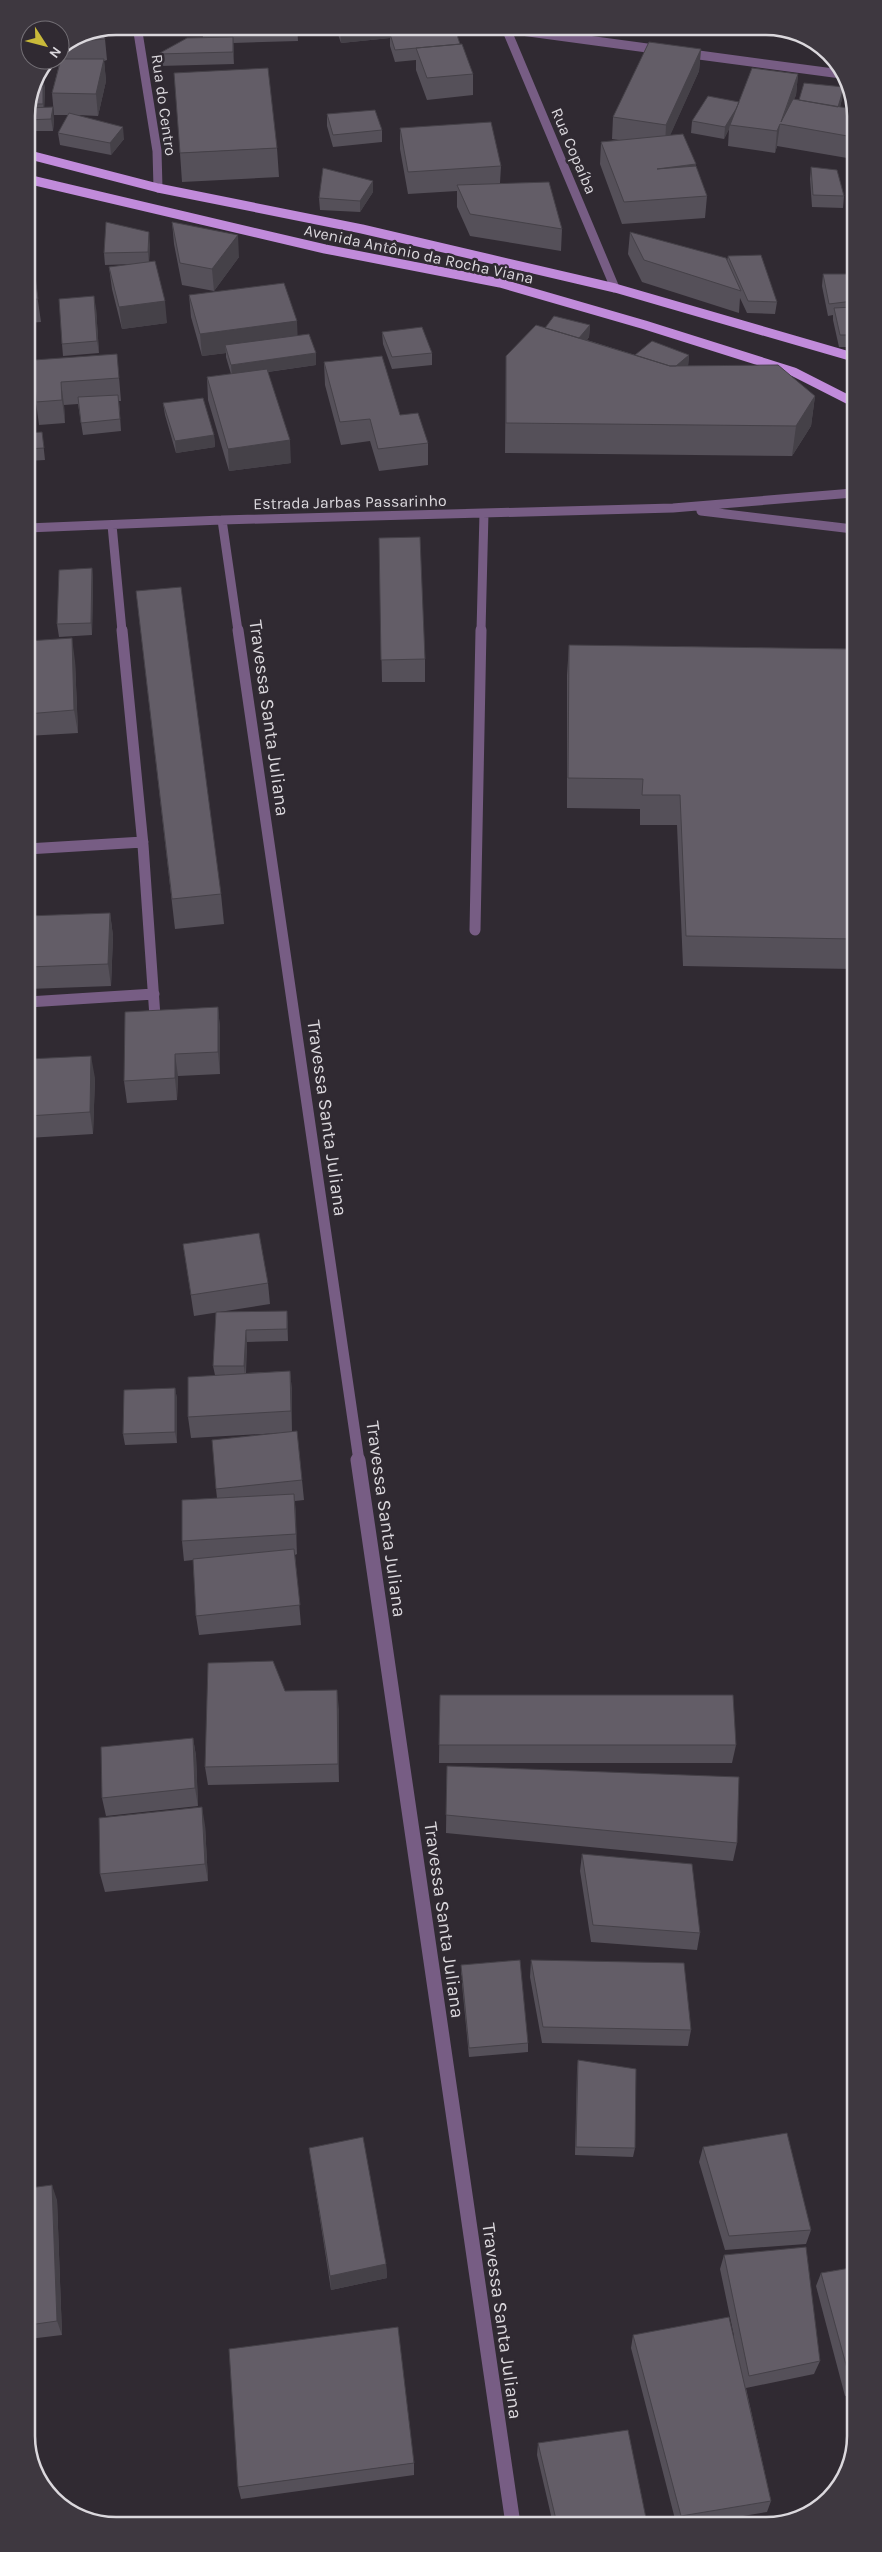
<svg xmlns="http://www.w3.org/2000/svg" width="882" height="2552" font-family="Karla,sans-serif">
<rect width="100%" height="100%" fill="#302a32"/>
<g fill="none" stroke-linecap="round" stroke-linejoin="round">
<path stroke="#775d84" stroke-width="9" d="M 137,26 L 157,151 L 158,188
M 505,26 L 615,288
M 506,29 L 662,50
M 684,53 L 841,74
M 701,511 L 853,529
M 222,520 L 238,631
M 112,525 L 122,631
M 27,528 L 222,520 L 673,508 L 853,493
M 481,631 L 484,513"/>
<path stroke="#775d84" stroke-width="11" d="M 122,630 L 143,845 L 155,1017
M 238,630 L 359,1461
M 27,849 L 143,842
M 475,930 L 481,630
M 28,1002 L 154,994"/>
<path stroke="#775d84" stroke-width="15" d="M 358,1460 L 513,2524"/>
<path stroke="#c18bdb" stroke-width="9" d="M 26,154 L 158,188 L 362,229 L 615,288 L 853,357
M 27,179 L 325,249 L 500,283 L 645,325 L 794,372 L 853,402"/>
</g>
<path fill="#555059" d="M 202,26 L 297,26 L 298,41 L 233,43 L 234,64 L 159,66 L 158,54 L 203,38 Z
M 335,26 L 457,26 L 457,31 L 455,31 L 460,44 L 473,74 L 473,95 L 427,100 L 416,70 L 416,60 L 395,62 L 390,46 L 390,38 L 341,43 Z
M 82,33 L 105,39 L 107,60 L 104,61 L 106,81 L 98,116 L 78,115 L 124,139 L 111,155 L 60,145 L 58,133 L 68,115 L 54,115 L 52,93 L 59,65 L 53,65 L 52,60 L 60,60 L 60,48 Z
M 701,49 L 699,71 L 670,135 L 696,164 L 696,167 L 707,196 L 705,218 L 622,224 L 600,164 L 601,142 L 619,140 L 612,139 L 613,117 Z
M 798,74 L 796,95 L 794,99 L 799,100 L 842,99 L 840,107 L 847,108 L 853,93 L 853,159 L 777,146 L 775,153 L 728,146 L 729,129 L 724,139 L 691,133 L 692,121 L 739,102 Z
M 41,78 L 43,78 L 45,89 L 44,108 L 54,119 L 53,131 L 26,131 L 26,111 Z
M 327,114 L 382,130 L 382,142 L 333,147 L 327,126 Z
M 400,128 L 501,166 L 500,183 L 562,229 L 561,251 L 470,236 L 457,207 L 457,191 L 408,194 L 400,149 Z
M 277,148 L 279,177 L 182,182 L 180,153 Z
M 811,167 L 844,196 L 843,208 L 812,207 L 810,179 Z
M 27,185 L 30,206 L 34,273 L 41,322 L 27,323 Z
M 373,192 L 360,212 L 320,210 L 319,198 Z
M 172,222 L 239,257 L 214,291 L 182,285 L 174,244 Z
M 630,232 L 727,261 L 728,256 L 777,302 L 775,314 L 747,313 L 740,298 L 739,313 L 642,282 L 628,254 Z
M 150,244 L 149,262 L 167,323 L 122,329 L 112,289 L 109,267 L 135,264 L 105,265 L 104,253 Z
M 823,274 L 853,294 L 853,347 L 839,347 L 833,320 L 833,315 L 828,316 L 822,286 Z
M 189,295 L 297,335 L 316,353 L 316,365 L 268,372 L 291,463 L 229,471 L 208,400 L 207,377 L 231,374 L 226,357 L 226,353 L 202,356 L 191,317 Z
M 96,308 L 99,353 L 63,356 L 62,344 Z
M 590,325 L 589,337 L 587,340 L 635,355 L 689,355 L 688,366 L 815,396 L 811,426 L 792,456 L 505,453 L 506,356 Z
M 382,332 L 432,353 L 432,365 L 392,369 L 383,344 Z
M 34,360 L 119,377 L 121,401 L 119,401 L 121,431 L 83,435 L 78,404 L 64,405 L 65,423 L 39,425 L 36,402 Z
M 324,362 L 400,415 L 428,443 L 428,465 L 379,471 L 370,441 L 341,445 L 325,385 Z
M 163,403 L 214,435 L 215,447 L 176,453 L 165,415 Z
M 42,432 L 45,460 L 27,461 L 27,433 Z
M 379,538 L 425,659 L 425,682 L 382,682 Z
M 92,568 L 93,581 L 92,635 L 59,637 L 57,624 Z
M 136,591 L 221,894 L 224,924 L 175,929 Z
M 27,644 L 75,661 L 78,733 L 27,736 Z
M 569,645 L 853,649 L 854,969 L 683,966 L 677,825 L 640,825 L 640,809 L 567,808 L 567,675 Z
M 110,913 L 113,936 L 111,986 L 28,989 L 27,916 Z
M 218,1007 L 220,1029 L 220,1074 L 178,1076 L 177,1100 L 127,1103 L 124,1081 Z
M 28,1059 L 95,1078 L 93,1134 L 28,1138 Z
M 183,1244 L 268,1283 L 270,1304 L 194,1316 Z
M 216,1312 L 288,1322 L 288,1341 L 247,1342 L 246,1373 L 290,1371 L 292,1392 L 292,1431 L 302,1480 L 304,1500 L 295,1501 L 297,1554 L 295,1555 L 301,1625 L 199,1635 L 196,1616 L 193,1560 L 184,1561 L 182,1541 L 217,1498 L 216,1489 L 280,1433 L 191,1438 L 188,1417 L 215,1375 L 213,1366 Z
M 175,1388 L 177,1399 L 177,1443 L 125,1445 L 123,1434 Z
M 285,1691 L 339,1709 L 339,1782 L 208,1785 L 205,1767 Z
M 440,1695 L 736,1745 L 732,1763 L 439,1763 Z
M 193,1738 L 196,1756 L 198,1806 L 106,1816 L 102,1798 Z
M 447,1766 L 737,1843 L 733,1861 L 446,1833 Z
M 205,1825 L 208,1881 L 105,1892 L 100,1874 Z
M 582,1854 L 700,1933 L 697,1950 L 591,1942 L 580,1871 Z
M 531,1960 L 691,2030 L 688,2046 L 542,2043 L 530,1977 Z
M 461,1965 L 528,2043 L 528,2052 L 469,2057 L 461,1974 Z
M 578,2060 L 635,2148 L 633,2157 L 575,2155 L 577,2069 Z
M 703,2147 L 811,2230 L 806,2244 L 725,2250 L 699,2162 Z
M 309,2148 L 386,2264 L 387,2278 L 331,2290 Z
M 29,2188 L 57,2200 L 62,2335 L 29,2339 Z
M 724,2255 L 820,2361 L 814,2374 L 746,2388 L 771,2501 L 767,2512 L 701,2523 L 676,2523 L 631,2348 L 633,2335 L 734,2336 L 720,2269 Z
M 856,2267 L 856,2437 L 846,2401 L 849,2395 L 845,2396 L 816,2286 L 821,2273 Z
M 538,2443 L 647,2523 L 553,2524 L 537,2455 Z
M 414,2463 L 414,2475 L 241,2499 L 238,2487 Z"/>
<path fill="#454148" d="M 340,26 L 457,26 L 457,31 L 391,38 L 390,34 L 390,38 L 341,43 Z
M 233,37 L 234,49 L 234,64 L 233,52 Z
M 701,49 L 699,71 L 665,147 L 666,125 Z
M 104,59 L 106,81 L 98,116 L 96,94 Z
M 798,74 L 796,95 L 785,125 L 781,124 Z
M 43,78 L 45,89 L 44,116 L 43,104 Z
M 844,87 L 842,99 L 835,125 L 836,113 Z
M 740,102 L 730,125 L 729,129 L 724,139 L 725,127 Z
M 53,107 L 54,119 L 53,131 L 51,119 Z
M 780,124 L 777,146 L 775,153 L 777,131 Z
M 123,127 L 124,139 L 111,155 L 110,143 Z
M 696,164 L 695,186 L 657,169 Z
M 373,181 L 373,192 L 360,212 L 360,201 Z
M 27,185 L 30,206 L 34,273 L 31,251 Z
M 149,232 L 150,244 L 149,264 L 148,252 Z
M 238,235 L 239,257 L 214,291 L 212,269 Z
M 94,296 L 96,308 L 99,353 L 97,341 Z
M 165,301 L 167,323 L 122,329 L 119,307 Z
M 297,321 L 298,344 L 225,345 L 226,353 L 202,356 L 200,334 Z
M 590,325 L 589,337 L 570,361 L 570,349 Z
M 316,353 L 316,365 L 232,377 L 231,365 Z
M 689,355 L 688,367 L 665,375 Z
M 61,382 L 64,405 L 65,423 L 62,400 Z
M 815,396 L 811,426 L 792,456 L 796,426 Z
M 214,435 L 215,447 L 176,453 L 175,441 Z
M 290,440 L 291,463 L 229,471 L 228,449 Z
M 92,568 L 93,581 L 92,635 L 91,623 Z
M 72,638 L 75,661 L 78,733 L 74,710 Z
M 110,913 L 113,936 L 111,986 L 108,964 Z
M 218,1007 L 220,1029 L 220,1074 L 218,1052 Z
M 175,1054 L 178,1076 L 177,1100 L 175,1078 Z
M 91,1056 L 95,1078 L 93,1134 L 90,1112 Z
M 287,1311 L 288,1322 L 288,1341 L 287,1329 Z
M 246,1330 L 247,1342 L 245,1377 L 244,1366 Z
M 290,1371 L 292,1392 L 292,1432 L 291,1411 Z
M 175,1388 L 177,1399 L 177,1443 L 175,1432 Z
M 294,1494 L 296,1514 L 297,1554 Z
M 337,1690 L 339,1709 L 339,1782 L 338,1764 Z
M 193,1738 L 196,1756 L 198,1806 L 195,1788 Z
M 202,1807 L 205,1825 L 208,1881 L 205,1864 Z
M 52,2185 L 57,2200 L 62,2335 L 57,2321 Z
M 386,2264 L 387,2278 L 331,2290 L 330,2276 Z"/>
<path fill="#635d67" stroke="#454148" d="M 103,29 L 105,39 L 68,42 L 82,33 Z
M 455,29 L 460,44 L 395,50 L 390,34 Z
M 233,37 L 233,52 L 158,54 L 187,38 Z
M 649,42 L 701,49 L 666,125 L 613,117 Z
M 462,44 L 473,74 L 427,78 L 416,48 Z
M 61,59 L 104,59 L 96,94 L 52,93 Z
M 268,68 L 277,148 L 180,153 L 174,73 Z
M 752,68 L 798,74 L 781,122 L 793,99 L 853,109 L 853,137 L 780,124 L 777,131 L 730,125 Z
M 41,78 L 43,78 L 43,104 L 29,104 Z
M 804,83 L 844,87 L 838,107 L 799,100 Z
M 852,92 L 853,93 L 853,109 L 847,108 Z
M 708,96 L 739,102 L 736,109 L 725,127 L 692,121 Z
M 53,107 L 51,119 L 26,120 L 26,111 L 28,108 Z
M 375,110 L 382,130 L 333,135 L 327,114 Z
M 69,113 L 123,127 L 110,143 L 58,133 Z
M 491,122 L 501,166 L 408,172 L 400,128 Z
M 683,134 L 696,164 L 657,169 L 696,166 L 707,196 L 624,202 L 601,142 Z
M 811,167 L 837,170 L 844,196 L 813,195 Z
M 323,168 L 373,181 L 360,201 L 319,198 Z
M 549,182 L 562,229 L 470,214 L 457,185 Z
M 27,185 L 31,251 L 27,251 Z
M 106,222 L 149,232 L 148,252 L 104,253 Z
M 172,222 L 238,235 L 212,269 L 180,263 Z
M 630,232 L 726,258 L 741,291 L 644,260 Z
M 761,255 L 777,302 L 748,301 L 728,256 Z
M 155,261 L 165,301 L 119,307 L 109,267 Z
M 34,269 L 38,299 L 27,300 L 27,270 Z
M 823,274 L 847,274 L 853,294 L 853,301 L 829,304 Z
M 284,283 L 297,321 L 200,334 L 189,295 Z
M 94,296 L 97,341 L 62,344 L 59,299 Z
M 853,307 L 853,335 L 840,335 L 834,308 Z
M 554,316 L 590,325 L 579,338 L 545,328 Z
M 536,325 L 670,366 L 778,365 L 815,396 L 796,426 L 506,423 L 506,356 Z
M 422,327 L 432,353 L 392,357 L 382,332 Z
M 309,334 L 316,353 L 231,365 L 225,345 Z
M 652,341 L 689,355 L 676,366 L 670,366 L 635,355 Z
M 117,354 L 119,378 L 61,382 L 62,400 L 36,402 L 34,360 Z
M 382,356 L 400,415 L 418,413 L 428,443 L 378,449 L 370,419 L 340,422 L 324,362 Z
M 267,369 L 290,440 L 228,449 L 207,377 Z
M 118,395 L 120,419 L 81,423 L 78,397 Z
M 203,398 L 214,435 L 175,441 L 163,403 Z
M 42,432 L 44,448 L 27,449 L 27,433 Z
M 420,537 L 425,659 L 381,660 L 379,538 Z
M 92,568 L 91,623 L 57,624 L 59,570 Z
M 181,587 L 221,894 L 172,899 L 136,591 Z
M 72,638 L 74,710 L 27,714 L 27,644 L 28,641 Z
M 569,645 L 853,649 L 854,939 L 686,936 L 680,795 L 642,795 L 643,779 L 568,778 Z
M 110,913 L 108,964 L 28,967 L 27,916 Z
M 218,1007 L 218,1052 L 175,1054 L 175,1078 L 124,1081 L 125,1012 Z
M 91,1056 L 90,1112 L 28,1116 L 28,1059 Z
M 259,1233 L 268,1283 L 191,1295 L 183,1244 Z
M 287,1311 L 287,1329 L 246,1330 L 244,1366 L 213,1366 L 216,1312 Z
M 290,1371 L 291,1411 L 188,1417 L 188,1377 Z
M 175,1388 L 175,1432 L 123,1434 L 124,1390 Z
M 297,1431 L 302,1480 L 216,1489 L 212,1440 Z
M 294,1494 L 296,1534 L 182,1541 L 182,1500 Z
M 294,1549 L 300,1605 L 196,1616 L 193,1559 Z
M 273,1661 L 285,1691 L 337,1690 L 338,1764 L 205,1767 L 208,1663 Z
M 440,1695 L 733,1695 L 736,1745 L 439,1745 Z
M 193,1738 L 195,1788 L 102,1798 L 101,1747 Z
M 447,1766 L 739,1777 L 737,1843 L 446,1815 Z
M 202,1807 L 205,1864 L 100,1874 L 99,1818 Z
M 582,1854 L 692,1864 L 700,1933 L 593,1925 Z
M 520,1960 L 528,2043 L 469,2048 L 461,1965 Z
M 531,1960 L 684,1963 L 691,2030 L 543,2027 Z
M 578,2060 L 636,2069 L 635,2148 L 576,2147 Z
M 787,2133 L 811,2230 L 729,2236 L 703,2147 Z
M 363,2137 L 386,2264 L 330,2276 L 309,2148 Z
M 52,2185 L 57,2321 L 29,2325 L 29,2188 Z
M 806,2247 L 820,2361 L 749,2376 L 724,2255 Z
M 856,2267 L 856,2382 L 851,2383 L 821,2273 Z
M 729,2317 L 771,2501 L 681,2516 L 633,2335 Z
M 398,2327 L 414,2463 L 238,2487 L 229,2349 Z
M 856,2388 L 856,2403 L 852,2389 Z
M 628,2430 L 647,2523 L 557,2524 L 538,2443 Z"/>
<g text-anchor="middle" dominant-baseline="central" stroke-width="5" stroke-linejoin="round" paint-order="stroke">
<g font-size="16" fill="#dbd8dd" stroke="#302a32">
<text transform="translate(164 105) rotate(82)">Rua do Centro</text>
<text transform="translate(574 151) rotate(67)">Rua Copaíba</text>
<text transform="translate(419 254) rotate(12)">Avenida Antônio da Rocha Viana</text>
<text transform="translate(350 502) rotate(-1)">Estrada Jarbas Passarinho</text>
</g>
<g font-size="19" fill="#dbd8dd" stroke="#302a32">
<text transform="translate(269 718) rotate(82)">Travessa Santa Juliana</text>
<text transform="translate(327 1118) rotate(82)">Travessa Santa Juliana</text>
<text transform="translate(386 1519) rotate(82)">Travessa Santa Juliana</text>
<text transform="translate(444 1920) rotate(82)">Travessa Santa Juliana</text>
<text transform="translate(502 2321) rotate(82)">Travessa Santa Juliana</text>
</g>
</g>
<path d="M0 0H882V2552H0ZM116 35H766A81 81 0 0 1 847 116V2436A81 81 0 0 1 766 2517H116A81 81 0 0 1 35 2436V116A81 81 0 0 1 116 35Z" fill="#3e3840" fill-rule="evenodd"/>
<path fill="none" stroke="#dbd8dd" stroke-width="2.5" d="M116 35H766A81 81 0 0 1 847 116V2436A81 81 0 0 1 766 2517H116A81 81 0 0 1 35 2436V116A81 81 0 0 1 116 35Z"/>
<g transform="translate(45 45) rotate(126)"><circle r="24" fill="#302a32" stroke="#747076"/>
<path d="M0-4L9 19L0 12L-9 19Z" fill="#c9ba3a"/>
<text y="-8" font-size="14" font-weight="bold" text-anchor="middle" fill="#dbd8dd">N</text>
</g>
</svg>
